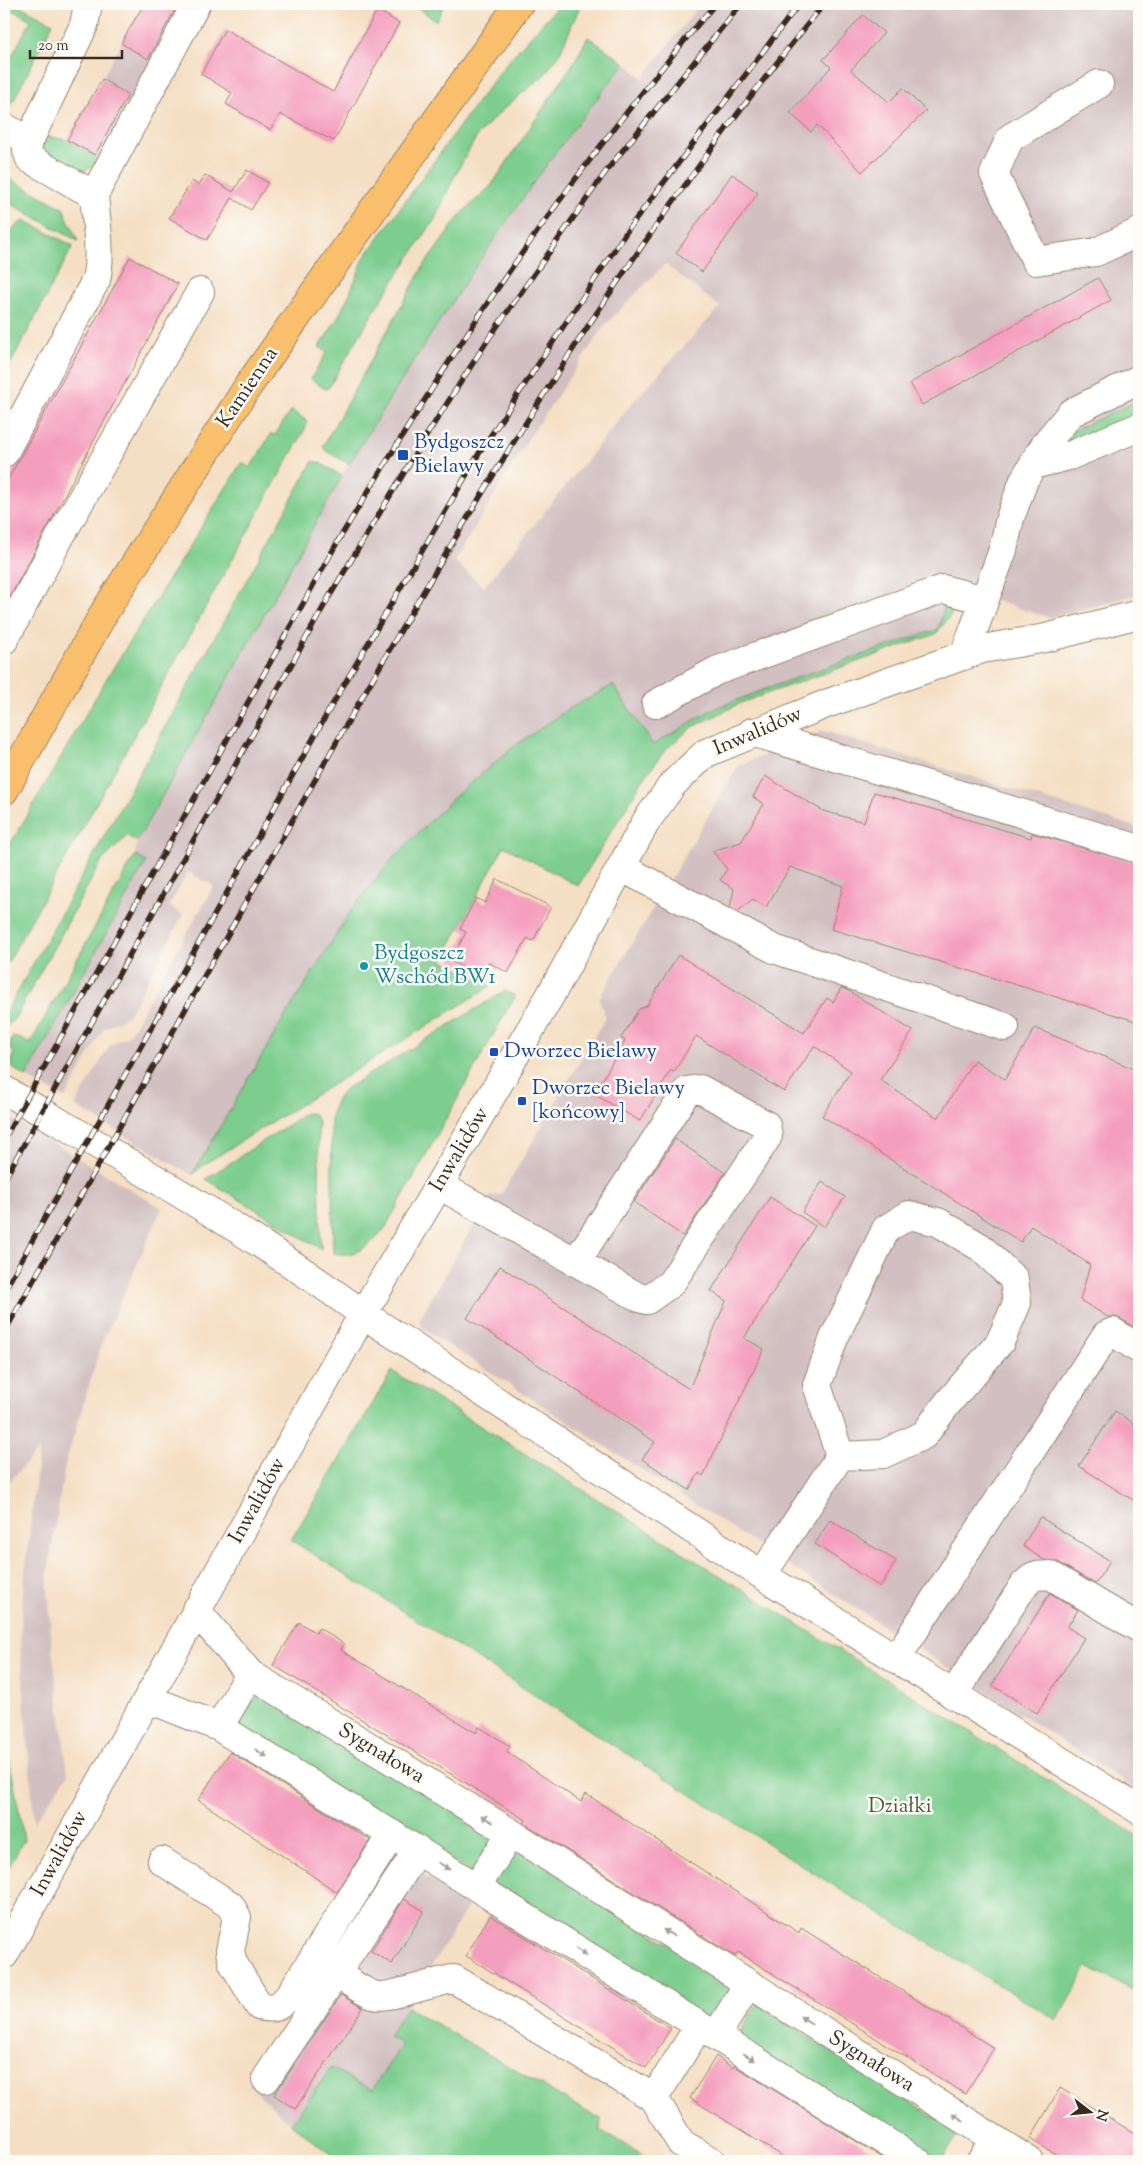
<svg xmlns="http://www.w3.org/2000/svg" width="1143" height="2165" font-family="'Sorts Mill Goudy',serif">
<rect width="100%" height="100%" fill="#fdfcf7"/>
<filter id="ink" filterUnits="userSpaceOnUse"><feTurbulence type="fractalNoise" baseFrequency=".02" numOctaves="2"/><feDisplacementMap in="SourceGraphic" scale="10" xChannelSelector="R" yChannelSelector="G"/><feConvolveMatrix kernelMatrix="1 2 1 2 8 2 1 2 1" color-interpolation-filters="sRGB"/></filter>
<filter id="wash" filterUnits="userSpaceOnUse"><feTurbulence type="fractalNoise" baseFrequency=".0096" numOctaves="4" result="noise"/><feDisplacementMap in="SourceGraphic" scale="20" xChannelSelector="R" yChannelSelector="G"/><feGaussianBlur stdDeviation="1.12" result="paint"/><feColorMatrix in="noise" values="0 0 0 0 0 0 0 0 0 0 0 0 0 0 0 0 0 1.4 0 .05"/><feComposite in="paint" operator="in"/></filter>
<g filter="url(#wash)">
<rect width="100%" height="100%" fill="#f5dfc4"/>
<path fill="#d2bfc1" fill-rule="evenodd" d="M 144,4 L 215,4 L 123,170 L 67,140 Z
M 700,4 L 1139,4 L 1139,594 L 1050,618 L 967,592 L 938,629 L 798,677 L 682,727 L 653,746 L 613,685 L 450,801 L 395,856 L 352,909 L 278,1028 L 192,1175 L 75,1106 L 110,1045 L 129,1035 L 214,886 L 188,872 L 169,906 L 183,915 L 128,1016 L 104,1028 L 65,1098 L 26,1077 L 146,862 L 135,855 L 137,841 L 345,470 L 421,349 L 537,178 L 625,63 L 643,78 ZM 665,264 L 720,307 L 634,401 L 484,587 L 454,561 L 527,441 L 605,325 Z
M 823,731 L 1139,828 L 1139,1791 L 422,1328 L 419,1320 L 490,1196 L 501,1195 L 606,1017 L 599,999 L 738,766 Z
M 4,1114 L 162,1208 L 101,1345 L 65,1465 L 47,1577 L 52,1648 L 68,1775 L 34,1822 L 20,1644 L 24,1582 L 39,1449 L 9,1482 L 4,1491 Z
M 397,1858 L 469,1905 L 388,2036 L 402,2043 L 372,2091 L 331,2068 L 291,2124 L 249,2085 Z"/>
<path fill="#7ccd8e" stroke="#5c7c56" d="M 8,4 L 16,4 L 53,23 L 4,119 L 4,71 L 31,20 L 7,7 Z
M 413,4 L 445,4 L 436,21 Z
M 560,4 L 581,4 L 559,55 L 544,75 L 500,112 L 477,136 L 454,177 L 435,219 L 377,306 L 329,387 L 325,389 L 311,379 L 327,352 L 319,347 L 336,321 L 350,293 L 364,258 L 480,98 L 510,59 Z
M 588,37 L 625,63 C 595,101 565,139 537,178 C 471,271 409,367 349,464 L 326,451 L 323,446 L 423,267 L 462,213 L 491,186 L 576,59 Z
M 45,136 L 67,140 L 101,160 C 82,178 67,171 45,164 L 40,147 Z
M 4,176 L 63,208 L 78,241 L 4,200 Z
M 24,220 L 73,246 L 4,376 L 4,236 Z
M 1139,400 L 1139,417 L 1065,443 L 1064,440 L 1071,432 Z
M 291,410 L 307,421 L 305,429 L 4,969 L 4,855 L 107,678 L 242,462 L 250,468 L 271,434 L 275,435 Z
M 313,461 L 320,463 L 342,476 L 137,841 L 127,836 L 101,862 L 15,1018 L 6,1027 L 4,1026 L 4,1016 Z
M 947,599 L 957,607 L 936,634 L 743,702 L 691,728 L 665,750 L 643,780 L 578,886 L 504,846 L 442,960 L 491,986 L 203,1165 L 192,1175 L 278,1028 L 352,909 L 395,856 L 450,801 L 513,747 L 569,709 L 613,685 L 653,745 L 713,709 L 798,677 L 938,629 Z
M 135,855 L 146,862 L 26,1077 L 10,1066 L 14,1053 L 9,1047 L 12,1038 L 17,1037 L 30,1044 Z
M 505,991 L 515,996 L 385,1228 C 372,1245 355,1258 333,1253 L 331,1117 C 334,1105 337,1096 347,1088 Z
M 311,1113 L 314,1114 L 318,1122 L 321,1249 L 206,1179 L 304,1114 Z
M 392,1371 L 1139,1837 L 1139,1994 L 1088,1966 L 1057,2020 L 847,1894 L 291,1540 Z
M 260,1689 L 498,1838 L 475,1875 L 237,1726 Z
M 4,1730 L 24,1839 L 4,1876 Z
M 515,1847 L 734,1985 L 711,2021 L 492,1883 Z
M 757,2004 L 959,2133 L 941,2161 L 931,2161 L 736,2037 Z
M 407,2007 L 601,2120 L 600,2130 L 652,2161 L 341,2161 L 291,2124 L 331,2068 L 372,2090 L 402,2044 L 388,2036 Z"/>
<g id="blocks">
<path fill="#f49ebd" d="M 144,4 L 178,4 L 148,59 L 121,43 Z
M 377,10 L 399,23 L 334,141 L 280,114 L 270,130 L 226,104 L 232,93 L 201,74 L 225,29 L 333,92 Z
M 863,15 L 884,33 L 851,70 L 889,102 L 903,88 L 926,111 L 862,172 L 817,125 L 811,132 L 790,113 L 831,67 L 823,60 Z
M 102,79 L 128,95 L 95,155 L 67,140 Z
M 247,170 L 268,183 L 251,210 L 232,198 L 207,240 L 169,218 L 192,181 L 199,185 L 205,175 L 233,192 Z
M 732,174 L 758,193 L 702,272 L 676,253 Z
M 130,257 L 178,284 L 4,608 L 4,487 Z
M 1098,278 L 1111,300 L 922,405 L 910,383 Z
M 765,776 L 823,811 L 864,822 L 874,792 L 1031,838 L 1032,833 L 1139,864 L 1139,1022 L 831,929 L 843,886 L 790,867 L 766,907 L 753,899 L 737,912 L 730,908 L 734,889 L 720,880 L 727,869 L 712,851 L 741,842 L 764,804 L 753,797 Z
M 497,879 L 551,907 L 533,941 L 527,938 L 508,973 L 488,962 L 487,967 L 481,964 L 475,974 L 451,961 L 466,932 L 460,929 L 476,898 L 485,903 Z
M 678,955 L 804,1033 L 827,998 L 833,1002 L 841,988 L 849,991 L 913,1031 L 880,1080 L 938,1118 L 974,1060 L 1005,1079 L 1035,1028 L 1139,1071 L 1139,1330 L 1121,1319 L 1115,1317 L 1108,1317 L 1080,1300 L 1090,1265 L 1031,1226 L 1021,1242 L 822,1116 L 851,1071 L 814,1046 L 784,1092 L 696,1036 L 674,1072 L 671,1070 L 640,1121 L 594,1094 L 625,1041 L 621,1038 L 639,1009 L 647,1006 Z
M 675,1139 L 725,1173 L 683,1236 L 634,1202 Z
M 822,1182 L 845,1197 L 824,1227 L 802,1212 Z
M 770,1197 L 815,1226 L 744,1338 L 764,1349 L 703,1476 L 699,1473 L 689,1490 L 642,1459 L 655,1442 L 467,1318 L 500,1266 L 689,1389 L 726,1301 L 711,1291 Z
M 1115,1411 L 1139,1427 L 1139,1504 L 1079,1466 Z
M 1040,1517 L 1110,1561 L 1095,1584 L 1058,1562 L 1044,1560 L 1023,1546 Z
M 830,1520 L 896,1561 L 880,1587 L 815,1544 Z
M 1050,1593 L 1078,1610 L 1067,1627 L 1084,1638 L 1037,1713 L 992,1685 Z
M 299,1622 L 316,1633 L 319,1628 L 344,1644 L 341,1650 L 476,1733 L 479,1727 L 510,1746 L 507,1752 L 581,1802 L 586,1794 L 799,1933 L 801,1928 L 994,2048 L 965,2094 L 738,1952 L 735,1956 L 524,1823 L 526,1820 L 273,1665 Z
M 230,1752 L 370,1840 L 337,1892 L 198,1800 Z
M 404,1899 L 424,1911 L 392,1964 L 371,1951 Z
M 490,1915 L 671,2028 L 646,2068 L 466,1956 Z
M 341,1995 L 363,2008 L 295,2109 L 274,2095 Z
M 716,2056 L 733,2068 L 735,2066 L 888,2161 L 790,2161 L 690,2098 Z
M 1060,2088 L 1139,2136 L 1139,2161 L 1067,2161 L 1030,2139 Z"/>
</g>
</g>
<g filter="url(#ink)">
<use href="#blocks" fill-opacity="0" stroke="#988471" stroke-width="1"/>
<g fill="none" stroke-linecap="round" stroke-linejoin="round">
<defs>
<path id="minor" d="M 1099,84 L 1010,138 L 994,174 L 1036,261 L 1096,252 L 1139,232
M 4,127 L 29,141
M 94,195 L 196,4
M 4,453 L 96,280 C 102,254 96,222 94,195 L 30,159 L 27,151 L 29,141 L 84,25 L 88,4
M 1033,465 L 1069,456 L 1139,427
M 4,640 L 61,535 L 200,292
M 964,656 L 1003,550 L 1010,518 L 1024,480 L 1046,443 L 1071,413 L 1139,379
M 656,704 L 716,671 L 943,589 L 984,600
M 752,732 L 1139,849
M 621,867 L 774,949 L 1005,1027
M 4,1090 C 125,1161 249,1230 363,1314 L 762,1575 L 1139,1810
M 439,1185 L 640,1298 L 647,1300 L 671,1283 L 768,1136 L 766,1125 L 700,1089 L 687,1091 L 576,1262
M 762,1575 L 840,1456 L 883,1454 L 924,1435 L 947,1404 L 1000,1342 L 1017,1303 L 1014,1279 L 980,1247 L 938,1222 L 909,1215 L 886,1229 L 834,1338 L 817,1385 L 840,1456
M 196,1610 L 250,1674 L 511,1833 L 1029,2161
M 896,1659 L 1106,1335 L 1113,1332 L 1139,1349
M 953,1695 L 1024,1585 L 1034,1576 L 1050,1575 L 1139,1628
M 149,1699 L 219,1727 L 917,2161
M 219,1727 L 250,1674
M 162,1861 L 230,1905 L 237,1917 L 230,1951 L 233,1963 L 259,2006 C 273,2010 279,2007 289,1996 L 392,1834
M 477,1886 L 511,1833
M 4,1955 L 363,1314 L 550,996 L 647,820 L 673,784 L 706,753 L 826,704 L 982,649 L 1046,638 L 1139,614
M 336,1973 C 347,1980 361,1991 373,1995 C 387,2000 435,1981 454,1979 L 654,2098 L 681,2143 L 711,2161
M 716,2036 L 748,1984
M 266,2079 L 418,1850
M 654,2098 L 699,2026
M 981,2161 L 994,2139"/>
<path id="major" d="M 4,791 L 105,611 L 248,386 L 519,4"/>
</defs>
<use href="#minor" stroke="#988471" stroke-width="30"/>
<use href="#major" stroke="#988471" stroke-width="30"/>
<use href="#minor" stroke="#fff" stroke-width="28"/>
<use href="#major" stroke="#f9bf6d" stroke-width="28"/>
<defs>
<path id="rail" d="M 4,1139 L 338,541 C 400,439 462,337 532,239 C 589,158 651,80 715,4
M 4,1180 L 329,597 L 428,433 L 489,338 L 607,170 L 741,4
M 4,1291 L 328,712 L 481,450 L 627,231 L 799,4
M 4,1333 C 100,1161 196,990 293,819 C 452,536 617,255 824,4"/>
</defs>
<use href="#rail" stroke="#3b2a1e" stroke-width="5.5"/>
<use href="#rail" stroke="#fdfcf7" stroke-width="4" stroke-dasharray="11" stroke-linecap="butt"/>
</g>
<defs><path id="oneway-solid" d="M-6-.8H1V-3.2L6.5 0L1 3.2V.8H-6Z" transform="scale(1.25)"/></defs>
<g fill="#a79f9a">
<use href="#oneway-solid" transform="translate(261 1753) rotate(32)"/>
<use href="#oneway-solid" transform="translate(487 1819) rotate(-149)"/>
<use href="#oneway-solid" transform="translate(444 1866) rotate(32)"/>
<use href="#oneway-solid" transform="translate(669 1933) rotate(-148)"/>
<use href="#oneway-solid" transform="translate(581 1952) rotate(32)"/>
<use href="#oneway-solid" transform="translate(806 2020) rotate(-148)"/>
<use href="#oneway-solid" transform="translate(749 2057) rotate(32)"/>
<use href="#oneway-solid" transform="translate(958 2117) rotate(-148)"/>
</g>
</g>
<g fill="#1a4fb4" stroke="#fdfcf7" stroke-width="2">
<rect x="397" y="449" width="12" height="12" rx="2.5"/>
<rect x="489" y="1047" width="10" height="10" rx="2.5"/>
<rect x="517" y="1096" width="10" height="10" rx="2.5"/>
</g>
<circle fill="#0f9aa8" stroke="#fdfcf7" stroke-width="2" cx="364" cy="966" r="5"/>
<g text-anchor="middle" dominant-baseline="central" stroke-width="5" stroke-linejoin="round" paint-order="stroke">
<g font-size="21" fill="#3b2a1e" stroke="#fdfcf7">
<text transform="translate(248 388) rotate(-56)">Kamienna</text>
<text transform="translate(758 732) rotate(-23)">Inwalidów</text>
<text transform="translate(460 1150) rotate(-59)">Inwalidów</text>
<text transform="translate(258 1501) rotate(-61)">Inwalidów</text>
<text transform="translate(381 1754) rotate(31)">Sygnałowa</text>
<text transform="translate(60 1854) rotate(-61)">Inwalidów</text>
<text transform="translate(871 2062) rotate(32)">Sygnałowa</text>
</g>
<g font-size="21" fill="#164399" stroke="#fdfcf7" text-anchor="start">
<text x="414" y="443">Bydgoszcz<tspan x="414" dy="24">Bielawy</tspan></text>
<text x="504" y="1052">Dworzec Bielawy</text>
<text x="532" y="1089">Dworzec Bielawy<tspan x="532" dy="24">[końcowy]</tspan></text>
</g>
<g font-size="21" fill="#0d838f" stroke="#fdfcf7" text-anchor="start">
<text x="374" y="954">Bydgoszcz<tspan x="374" dy="24">Wschód BW1</tspan></text>
</g>
<g font-size="21" fill="#4e5b40" stroke="#fdfcf7">
<text x="900" y="1807">Działki</text>
</g>
</g>
<rect width="1143" height="2165" fill="none" stroke="#fdfcf7" stroke-width="20"/>
<g transform="translate(1090 2112) rotate(106)" stroke="#fdfcf7" stroke-width="4" paint-order="stroke">
<path d="M0-4L9 19L0 12L-9 19Z" fill="#3b2a1e"/>
<text y="-8" font-size="14" font-weight="bold" text-anchor="middle" fill="#3b2a1e">N</text>
</g>
<path d="M30 50v8h92v-8" fill="none" stroke="#3b2a1e" stroke-width="2.5"/>
<text x="38" y="50" font-size="15" fill="#3b2a1e" stroke="#fdfcf7" stroke-width="4" paint-order="stroke">20 m</text>
</svg>
